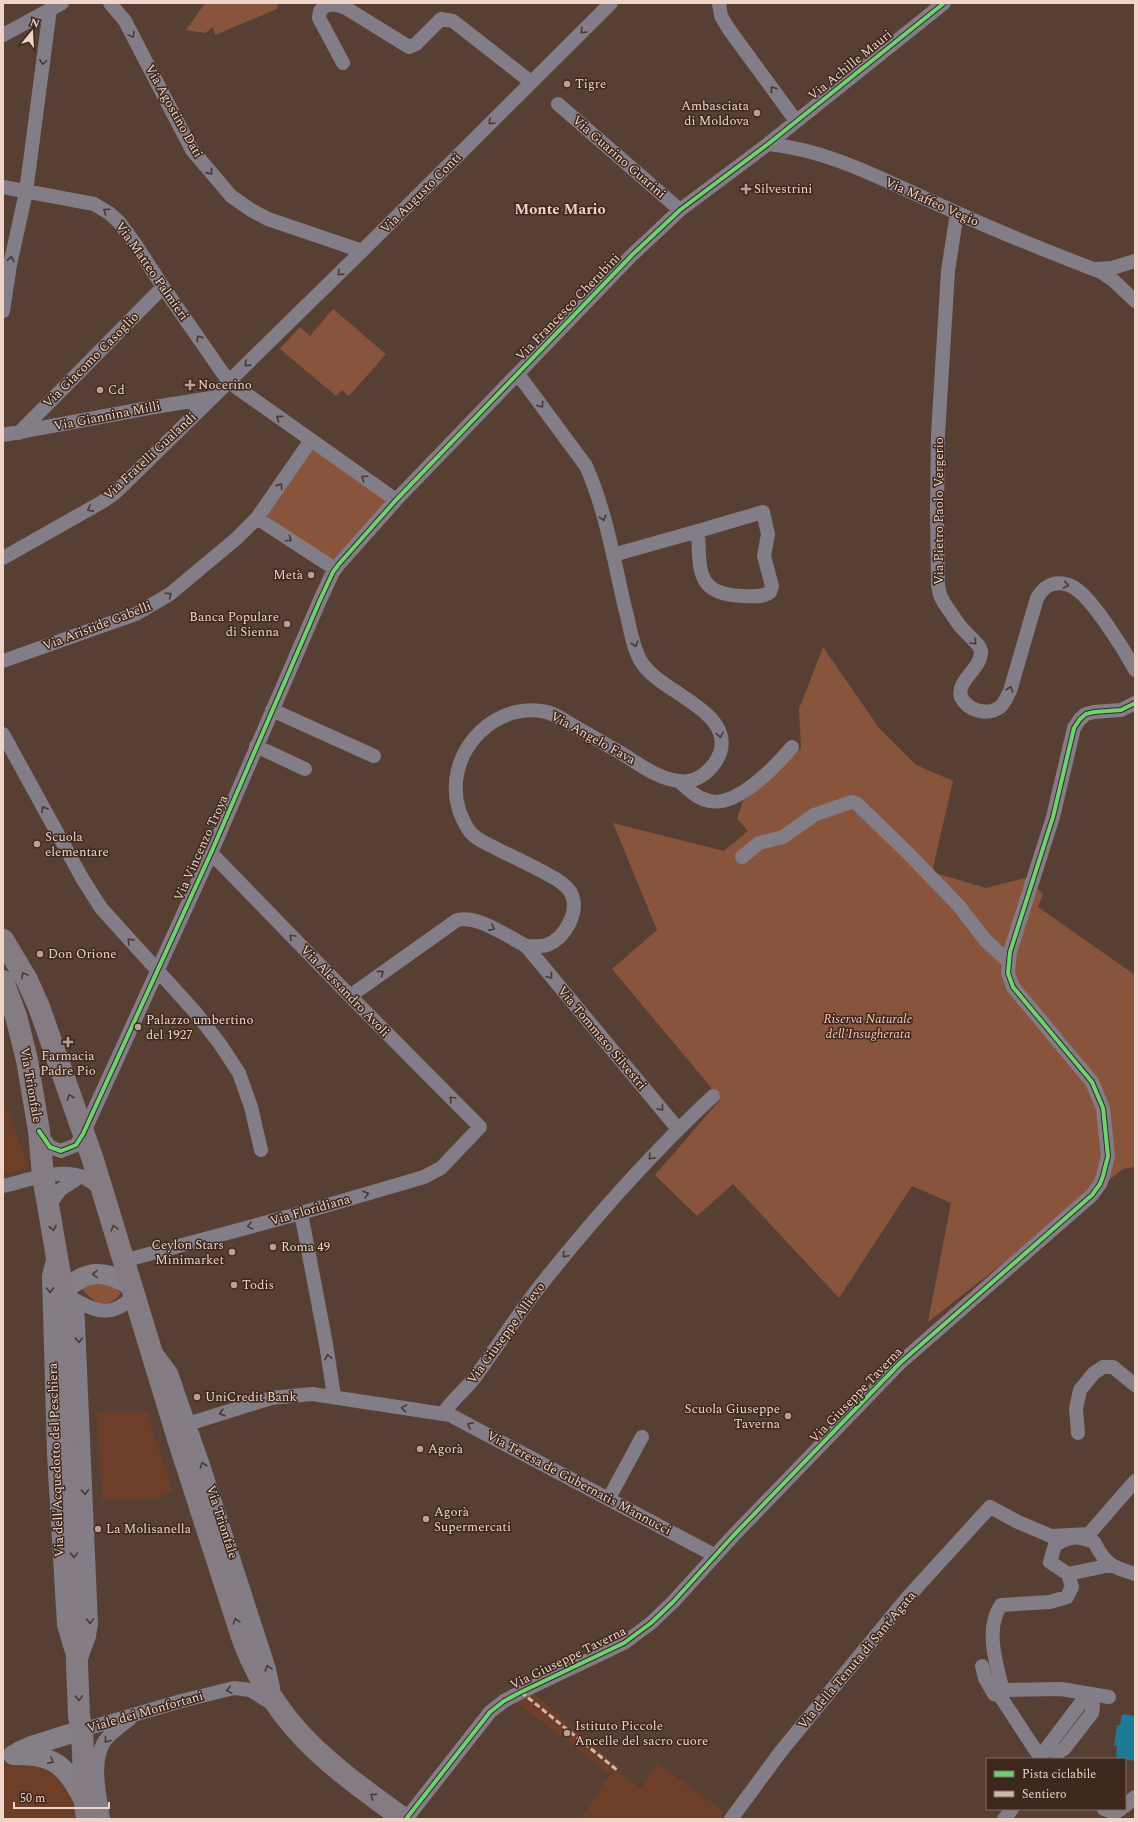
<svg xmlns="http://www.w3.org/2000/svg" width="1138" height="1822" font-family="Spectral,serif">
<rect width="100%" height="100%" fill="#573f34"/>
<path fill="#6d3f28" d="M 3,1099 L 29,1168 L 3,1174 Z
M 97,1411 L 146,1411 L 173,1491 L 148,1500 L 102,1500 Z
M 528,1689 L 619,1767 L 617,1770 L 641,1789 L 657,1763 L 724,1812 L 719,1819 L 581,1819 L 610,1774 L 516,1702 Z
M 28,1761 L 59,1775 L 81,1810 L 82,1819 L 3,1819 L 3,1767 Z"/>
<path fill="#88553c" d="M 205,3 L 278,3 L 277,9 L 215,35 L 213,27 L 205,33 L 186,30 Z
M 333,309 L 386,354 L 349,396 L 342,390 L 336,396 L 280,349 L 300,327 L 310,336 Z
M 312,447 L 388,500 L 332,561 L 264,514 Z
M 823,647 L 879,728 L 916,765 L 953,781 L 932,872 L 986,888 L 1025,878 L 1043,894 L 1038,907 L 1135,975 L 1135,1167 L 1123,1169 L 928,1322 L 951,1203 L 912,1186 L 839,1298 L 733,1184 L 697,1216 L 655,1175 L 719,1101 L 710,1086 L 612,969 L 657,930 L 613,823 L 724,851 L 748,831 L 737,819 L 743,801 L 801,748 L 799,709 Z
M 96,1282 L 114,1287 L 121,1293 C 105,1313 93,1302 79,1286 Z"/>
<path fill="#1b7a98" d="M 1122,1714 L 1135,1716 L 1135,1761 L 1116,1758 L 1117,1746 L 1114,1746 L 1117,1725 L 1120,1725 Z"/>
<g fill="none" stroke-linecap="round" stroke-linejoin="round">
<path stroke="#827d87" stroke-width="14" d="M 110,3 L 125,21 L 192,150 L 231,196 L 251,210 L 268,219 L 362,251
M 719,3 L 721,16 L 728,28 L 796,121
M 3,35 L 62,3
M 343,63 L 319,18 L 320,11 C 327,2 337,4 346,8 L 409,47 L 416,44 L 441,19 L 453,21 L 531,82
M 558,104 L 680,210
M 768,144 C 831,150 887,182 944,207 C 996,231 1049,252 1101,272 L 1113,280 L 1135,301
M 3,187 L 94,204 L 109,213 L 119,222 L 136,245 L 163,287 L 229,382 L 396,500
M 957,213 L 948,271 L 938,434 L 937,509 L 938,585 L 940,595 L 944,603 L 960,626 L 979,646 L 981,651 C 982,669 956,680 961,697 C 968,711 987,716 1000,707 C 1005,703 1007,696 1010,691 L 1037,598 C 1041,591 1045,586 1053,584 C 1060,582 1070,584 1076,589 C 1093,600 1125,651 1135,670
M 1094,269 L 1112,268 L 1135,261
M 3,311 L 10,265 L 26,192 L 50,9
M 19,433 L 163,287
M 3,435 L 154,407 L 211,398
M 763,512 L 768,534 L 764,556 L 772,586 L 770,592 C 763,598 752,596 743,596 C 695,595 700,569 698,531 Z
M 257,518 L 335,569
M 613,555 L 698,531
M 3,558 L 102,502 L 115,493 L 362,251 L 611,3
M 3,661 L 136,614 L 170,594 L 237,538 L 257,518 L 311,440
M 272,710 L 374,756
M 3,734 L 82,878 L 101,908 L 196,1013 L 220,1044 L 239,1073 L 251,1107 L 261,1150
M 256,746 L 305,769
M 679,781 C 688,789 697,799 710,801 C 737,807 775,767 792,747
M 742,857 L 759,843 L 783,837 L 814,815 L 851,802 L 856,803 L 907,852 L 959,906 L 986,941 L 1008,961
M 526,946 L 678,1129
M 350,996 L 457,920 C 478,915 507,936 526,946 C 533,946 540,947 547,945 C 565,938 580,912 571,893 C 568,887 562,883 556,879 C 538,869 520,860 501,851 C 492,846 481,842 473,835 C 466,829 462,818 459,810 C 443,758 488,704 541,711 C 553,712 564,720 574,726 C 590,735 605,744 621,753 C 639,764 658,779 679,781 C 697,784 714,769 720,753 C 734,711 660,692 642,663 C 632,648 630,625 625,608 C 614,561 606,511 586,466 L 518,374
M 40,1133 L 50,1147 L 61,1151 L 76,1145 L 83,1134 L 211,853 L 320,600 L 333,572 L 339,564 L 396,500 L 632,255 L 680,210 L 768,144 L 944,3
M 3,1186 C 34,1179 77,1160 101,1191
M 49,1205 L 60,1190 L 81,1176
M 301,1213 L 326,1344 L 334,1396
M 53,1260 L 49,1276 L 54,1454 L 64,1625 L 71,1649
M 123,1261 L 301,1213 L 424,1177 L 441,1168 L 480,1127 L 350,996 L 211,853
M 70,1297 C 95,1312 113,1319 134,1295
M 77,1301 L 91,1624 L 89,1636 L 81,1658
M 157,1354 L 171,1373 L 202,1462 L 269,1669 L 273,1688
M 443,1414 C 453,1398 468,1388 478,1373 C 499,1344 518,1314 540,1286 C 593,1219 651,1154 713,1096
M 188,1424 L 271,1398 L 312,1394 L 450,1415 L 714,1555
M 1078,1433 L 1076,1409 L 1080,1390 L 1094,1373 L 1103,1367 L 1113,1367 L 1135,1385
M 609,1498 L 642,1437
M 1068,1574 L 1111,1565
M 982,1666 L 985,1678 L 994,1694 L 1000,1696
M 1003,1692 C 997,1665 984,1630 1001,1605 L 1050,1602 L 1067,1597 L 1072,1587 L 1068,1574 L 1050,1562 L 1055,1545 C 1072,1535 1077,1536 1094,1542 C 1106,1565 1112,1567 1135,1574
M 82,1730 L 181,1701 L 234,1688 L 250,1690 L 273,1704
M 1040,1757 L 1080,1704 L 1084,1701 L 1088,1702 L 1093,1706 L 1092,1713 L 1064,1749 L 1057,1753 L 1048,1747
M 1040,1759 L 1040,1757 L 1000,1696 L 1008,1690 L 1061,1689 L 1109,1697
M 1125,1806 L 1135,1797
M 1104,1809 L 1115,1813 L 1121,1809
M 103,1819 C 100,1796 91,1764 104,1742 C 110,1733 121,1726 130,1719
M 406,1819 L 490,1712 L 504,1701 L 521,1692 L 624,1643 L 651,1623 L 673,1602 L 733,1536 L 900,1363 L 1092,1195 L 1100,1184 L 1103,1176 L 1108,1156 L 1103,1108 L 1092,1082 L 1013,987 L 1008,973 L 1010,952 L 1053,817 L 1074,728 L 1080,719 L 1086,714 L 1094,712 L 1121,710 L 1135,703
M 731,1819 L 782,1750 L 907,1598 L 990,1507 L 1018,1522 L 1051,1536 L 1089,1534 L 1135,1481
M 1004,1819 L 1012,1809"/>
<path stroke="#857f87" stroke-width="20" d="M 63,1292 C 85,1269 105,1269 131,1286
M 18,1752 L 31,1746 L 82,1730
M 13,1755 C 55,1754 67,1766 85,1803"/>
<path stroke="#857b83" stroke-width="22" d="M 3,940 L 27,980 L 39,1007 L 93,1160 L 179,1442 L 243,1640 C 276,1728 331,1766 404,1819
M 3,981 L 16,1016 L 27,1060 L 39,1131 L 43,1176 L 63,1292 L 79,1716 L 82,1730 L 85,1803 L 87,1819"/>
<path stroke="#d1b7ad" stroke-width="3" stroke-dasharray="6 3" stroke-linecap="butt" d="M 521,1692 L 617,1770"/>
<defs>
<path id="cycleway" d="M 39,1131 L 50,1147 L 61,1151 L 76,1145 L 83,1134 L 211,853 L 320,600 L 333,572 L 339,564 L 396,500 L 632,255 L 680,210 L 768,144 L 944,3
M 406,1819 L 490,1712 L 504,1701 L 521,1692 L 624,1643 L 651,1623 L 673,1602 L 733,1536 L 900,1363 L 1092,1195 L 1100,1184 L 1103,1176 L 1108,1156 L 1103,1108 L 1092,1082 L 1013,987 L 1008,973 L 1010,952 L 1053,817 L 1074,728 L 1080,719 L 1086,714 L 1094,712 L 1121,710 L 1135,703"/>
</defs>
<use href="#cycleway" stroke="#3c281e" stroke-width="6"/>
<use href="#cycleway" stroke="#6cd273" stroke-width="4"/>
</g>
<defs><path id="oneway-chevron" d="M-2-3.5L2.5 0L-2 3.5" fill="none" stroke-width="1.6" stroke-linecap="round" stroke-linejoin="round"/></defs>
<g stroke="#4a3933">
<use href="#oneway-chevron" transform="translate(583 31) rotate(135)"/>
<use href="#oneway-chevron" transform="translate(132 35) rotate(62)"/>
<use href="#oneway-chevron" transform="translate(43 62) rotate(98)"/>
<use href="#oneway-chevron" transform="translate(773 89) rotate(-126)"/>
<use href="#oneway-chevron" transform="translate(491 122) rotate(135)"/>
<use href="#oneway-chevron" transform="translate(210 172) rotate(51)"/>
<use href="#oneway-chevron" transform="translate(106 211) rotate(-145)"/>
<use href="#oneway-chevron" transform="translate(11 259) rotate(-79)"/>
<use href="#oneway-chevron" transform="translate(340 273) rotate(136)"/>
<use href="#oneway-chevron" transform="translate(199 338) rotate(-125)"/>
<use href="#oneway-chevron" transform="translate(247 364) rotate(136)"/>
<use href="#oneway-chevron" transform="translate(541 405) rotate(55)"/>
<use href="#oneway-chevron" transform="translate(279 418) rotate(-144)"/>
<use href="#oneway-chevron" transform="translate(364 478) rotate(-145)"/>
<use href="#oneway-chevron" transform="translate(280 486) rotate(-55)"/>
<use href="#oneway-chevron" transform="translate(90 509) rotate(151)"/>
<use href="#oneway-chevron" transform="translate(603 518) rotate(74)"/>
<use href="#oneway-chevron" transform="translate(289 539) rotate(34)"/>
<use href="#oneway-chevron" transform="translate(1066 585) rotate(13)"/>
<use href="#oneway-chevron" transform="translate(169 595) rotate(-37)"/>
<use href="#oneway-chevron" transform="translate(974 642) rotate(47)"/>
<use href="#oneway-chevron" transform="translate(635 644) rotate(73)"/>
<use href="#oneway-chevron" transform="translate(1010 689) rotate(-72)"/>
<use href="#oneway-chevron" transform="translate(720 735) rotate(80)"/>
<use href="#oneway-chevron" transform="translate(44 809) rotate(-119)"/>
<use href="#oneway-chevron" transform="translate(492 928) rotate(28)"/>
<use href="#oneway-chevron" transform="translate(292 937) rotate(-134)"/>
<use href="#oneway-chevron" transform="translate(130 941) rotate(-133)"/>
<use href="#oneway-chevron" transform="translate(381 973) rotate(-36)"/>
<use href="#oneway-chevron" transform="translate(550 976) rotate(50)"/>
<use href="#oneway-chevron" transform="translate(452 1099) rotate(-135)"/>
<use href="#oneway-chevron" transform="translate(661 1108) rotate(50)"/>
<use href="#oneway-chevron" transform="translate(651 1157) rotate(133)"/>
<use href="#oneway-chevron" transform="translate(366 1194) rotate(-16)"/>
<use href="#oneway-chevron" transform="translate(250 1226) rotate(166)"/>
<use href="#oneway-chevron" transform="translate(565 1255) rotate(131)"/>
<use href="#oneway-chevron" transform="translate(50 1290) rotate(89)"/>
<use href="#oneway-chevron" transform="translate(79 1340) rotate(88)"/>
<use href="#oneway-chevron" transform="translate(328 1357) rotate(-99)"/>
<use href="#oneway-chevron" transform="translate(404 1408) rotate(-171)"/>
<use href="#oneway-chevron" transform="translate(222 1413) rotate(162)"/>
<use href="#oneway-chevron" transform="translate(470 1425) rotate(-152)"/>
<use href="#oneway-chevron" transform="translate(203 1465) rotate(-109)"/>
<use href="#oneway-chevron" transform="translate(85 1492) rotate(88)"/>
<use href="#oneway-chevron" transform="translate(90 1621) rotate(91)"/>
<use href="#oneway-chevron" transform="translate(268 1668) rotate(-106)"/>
<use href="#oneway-chevron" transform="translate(229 1690) rotate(169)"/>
<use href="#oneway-chevron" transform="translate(107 1740) rotate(128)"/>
</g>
<g stroke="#4b3932">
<use href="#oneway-chevron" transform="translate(24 975) rotate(-118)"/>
<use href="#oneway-chevron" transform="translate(70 1097) rotate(-109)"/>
<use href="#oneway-chevron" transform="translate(53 1228) rotate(80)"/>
<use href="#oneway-chevron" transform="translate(114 1228) rotate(-106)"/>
<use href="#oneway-chevron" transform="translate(74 1555) rotate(88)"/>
<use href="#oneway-chevron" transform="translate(236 1621) rotate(-108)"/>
<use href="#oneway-chevron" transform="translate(79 1698) rotate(88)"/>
<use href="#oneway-chevron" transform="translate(373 1796) rotate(-144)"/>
</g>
<g stroke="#4e3e38">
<use href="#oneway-chevron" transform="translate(95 1274) rotate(-180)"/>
<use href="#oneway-chevron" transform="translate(51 1761) rotate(28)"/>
</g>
<g fill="#baa094" stroke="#3c281e" stroke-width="1.5">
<circle cx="567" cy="84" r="4"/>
<circle cx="757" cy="113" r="4"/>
<path d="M744 183h4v4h4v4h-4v4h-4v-4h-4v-4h4z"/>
<path d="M188 379h4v4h4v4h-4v4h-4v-4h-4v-4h4z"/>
<circle cx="100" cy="390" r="4"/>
<circle cx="311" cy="575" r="4"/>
<circle cx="287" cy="624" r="4"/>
<circle cx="37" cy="844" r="4"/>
<circle cx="40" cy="954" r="4"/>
<circle cx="138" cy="1027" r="4"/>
<path d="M66 1036h4v4h4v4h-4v4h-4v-4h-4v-4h4z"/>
<circle cx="273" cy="1247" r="4"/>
<circle cx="232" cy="1252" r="4"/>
<circle cx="234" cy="1285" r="4"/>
<circle cx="197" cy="1397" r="4"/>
<circle cx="788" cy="1416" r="4"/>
<circle cx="420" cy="1449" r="4"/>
<circle cx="426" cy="1519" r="4"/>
<circle cx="98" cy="1529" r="4"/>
<circle cx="567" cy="1733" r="4"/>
</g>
<g text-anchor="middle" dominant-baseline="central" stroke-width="3" stroke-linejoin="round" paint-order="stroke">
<g font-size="13" fill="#efd4c7" stroke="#3c281e">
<text transform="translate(850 65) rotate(-39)">Via Achille Mauri</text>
<text transform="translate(174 111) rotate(61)">Via Agostino Dati</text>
<text transform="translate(619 157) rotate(41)">Via Guarino Guarini</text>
<text transform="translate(421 193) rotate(-45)">Via Augusto Conti</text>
<text transform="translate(932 202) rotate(24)">Via Maffeo Vegio</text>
<text transform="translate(152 271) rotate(55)">Via Matteo Palmieri</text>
<text transform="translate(568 307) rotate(-46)">Via Francesco Cherubini</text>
<text transform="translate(91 360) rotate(-45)">Via Giacomo Casoglio</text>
<text transform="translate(107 416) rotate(-11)">Via Giannina Milli</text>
<text transform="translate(150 456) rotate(-43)">Via Fratelli Gualandi</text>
<text transform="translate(939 511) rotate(-90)">Via Pietro Paolo Vergerio</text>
<text transform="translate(97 626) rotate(-21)">Via Aristide Gabelli</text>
<text transform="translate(593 738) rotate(29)">Via Angelo Fava</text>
<text transform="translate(201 848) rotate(-66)">Via Vincenzo Troya</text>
<text transform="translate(345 991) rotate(46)">Via Alessandro Avoli</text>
<text transform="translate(602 1038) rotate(50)">Via Tommaso Silvestri</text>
<text transform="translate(31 1085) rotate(80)">Via Trionfale</text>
<text transform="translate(310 1210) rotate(-16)">Via Floridiana</text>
<text transform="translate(506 1333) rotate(-54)">Via Giuseppe Allievo</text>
<text transform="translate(856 1395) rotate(-46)">Via Giuseppe Taverna</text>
<text transform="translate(56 1460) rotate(-92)">Via dell'Acquedotto del Peschiera</text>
<text transform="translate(579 1483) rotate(28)">Via Teresa de Gubernatis Mannucci</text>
<text transform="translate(222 1522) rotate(72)">Via Trionfale</text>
<text transform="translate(568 1658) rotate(-26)">Via Giuseppe Taverna</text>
<text transform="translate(857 1660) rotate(-50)">Via della Tenuta di Sant'Agata</text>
<text transform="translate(145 1712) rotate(-16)">Viale dei Monfortani</text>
</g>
<g font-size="13" fill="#efd4c7" stroke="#3c281e" text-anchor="start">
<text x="575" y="84">Tigre</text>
<text x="749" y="106" text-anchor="end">Ambasciata<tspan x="749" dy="15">di Moldova</tspan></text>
<text x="754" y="189">Silvestrini</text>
<text x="198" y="385">Nocerino</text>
<text x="108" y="390">Cd</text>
<text x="303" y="575" text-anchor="end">Metà</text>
<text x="279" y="617" text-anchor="end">Banca Populare<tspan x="279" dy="15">di Sienna</tspan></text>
<text x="45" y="837">Scuola<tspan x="45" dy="15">elementare</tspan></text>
<text x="48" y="954">Don Orione</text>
<text x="146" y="1020">Palazzo umbertino<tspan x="146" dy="15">del 1927</tspan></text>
<text x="68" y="1056" text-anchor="middle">Farmacia<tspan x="68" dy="15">Padre Pio</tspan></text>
<text x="224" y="1245" text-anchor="end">Ceylon Stars<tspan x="224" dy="15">Minimarket</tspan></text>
<text x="281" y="1247">Roma 49</text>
<text x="242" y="1285">Todis</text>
<text x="205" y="1397">UniCredit Bank</text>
<text x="780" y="1409" text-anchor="end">Scuola Giuseppe<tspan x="780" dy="15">Taverna</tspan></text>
<text x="428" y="1449">Agorà</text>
<text x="434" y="1512">Agorà<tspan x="434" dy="15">Supermercati</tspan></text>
<text x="106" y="1529">La Molisanella</text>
<text x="575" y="1726">Istituto Piccole<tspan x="575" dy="15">Ancelle del sacro cuore</tspan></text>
</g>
<g font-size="13" font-style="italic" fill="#facab4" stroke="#3c281e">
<text x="868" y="1019">Riserva Naturale<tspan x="868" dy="15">dell'Insugherata</tspan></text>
</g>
<g font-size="15" font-weight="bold" fill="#efd4c7" stroke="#3c281e">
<text x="560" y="209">Monte Mario</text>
</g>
</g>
<rect width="1138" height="1822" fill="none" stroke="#efd4c7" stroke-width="8"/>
<rect x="986" y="1758" width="140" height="52" fill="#3c281e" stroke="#846d62"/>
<rect x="994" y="1771" width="20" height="6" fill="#6cd273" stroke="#846d62"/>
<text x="1022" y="1778" font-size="12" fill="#efd4c7">Pista ciclabile</text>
<rect x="994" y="1791" width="20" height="6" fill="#d1b7ad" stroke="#846d62"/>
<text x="1022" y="1798" font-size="12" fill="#efd4c7">Sentiero</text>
<g transform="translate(32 32) rotate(18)" stroke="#3c281e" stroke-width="3" paint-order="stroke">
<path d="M0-3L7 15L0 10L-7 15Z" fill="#efd4c7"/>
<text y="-6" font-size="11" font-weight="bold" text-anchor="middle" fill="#efd4c7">N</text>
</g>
<path d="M14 1802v6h95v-6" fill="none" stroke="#efd4c7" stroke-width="2"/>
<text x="20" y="1802" font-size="12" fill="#efd4c7" stroke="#3c281e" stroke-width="3" paint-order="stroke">50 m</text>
</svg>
